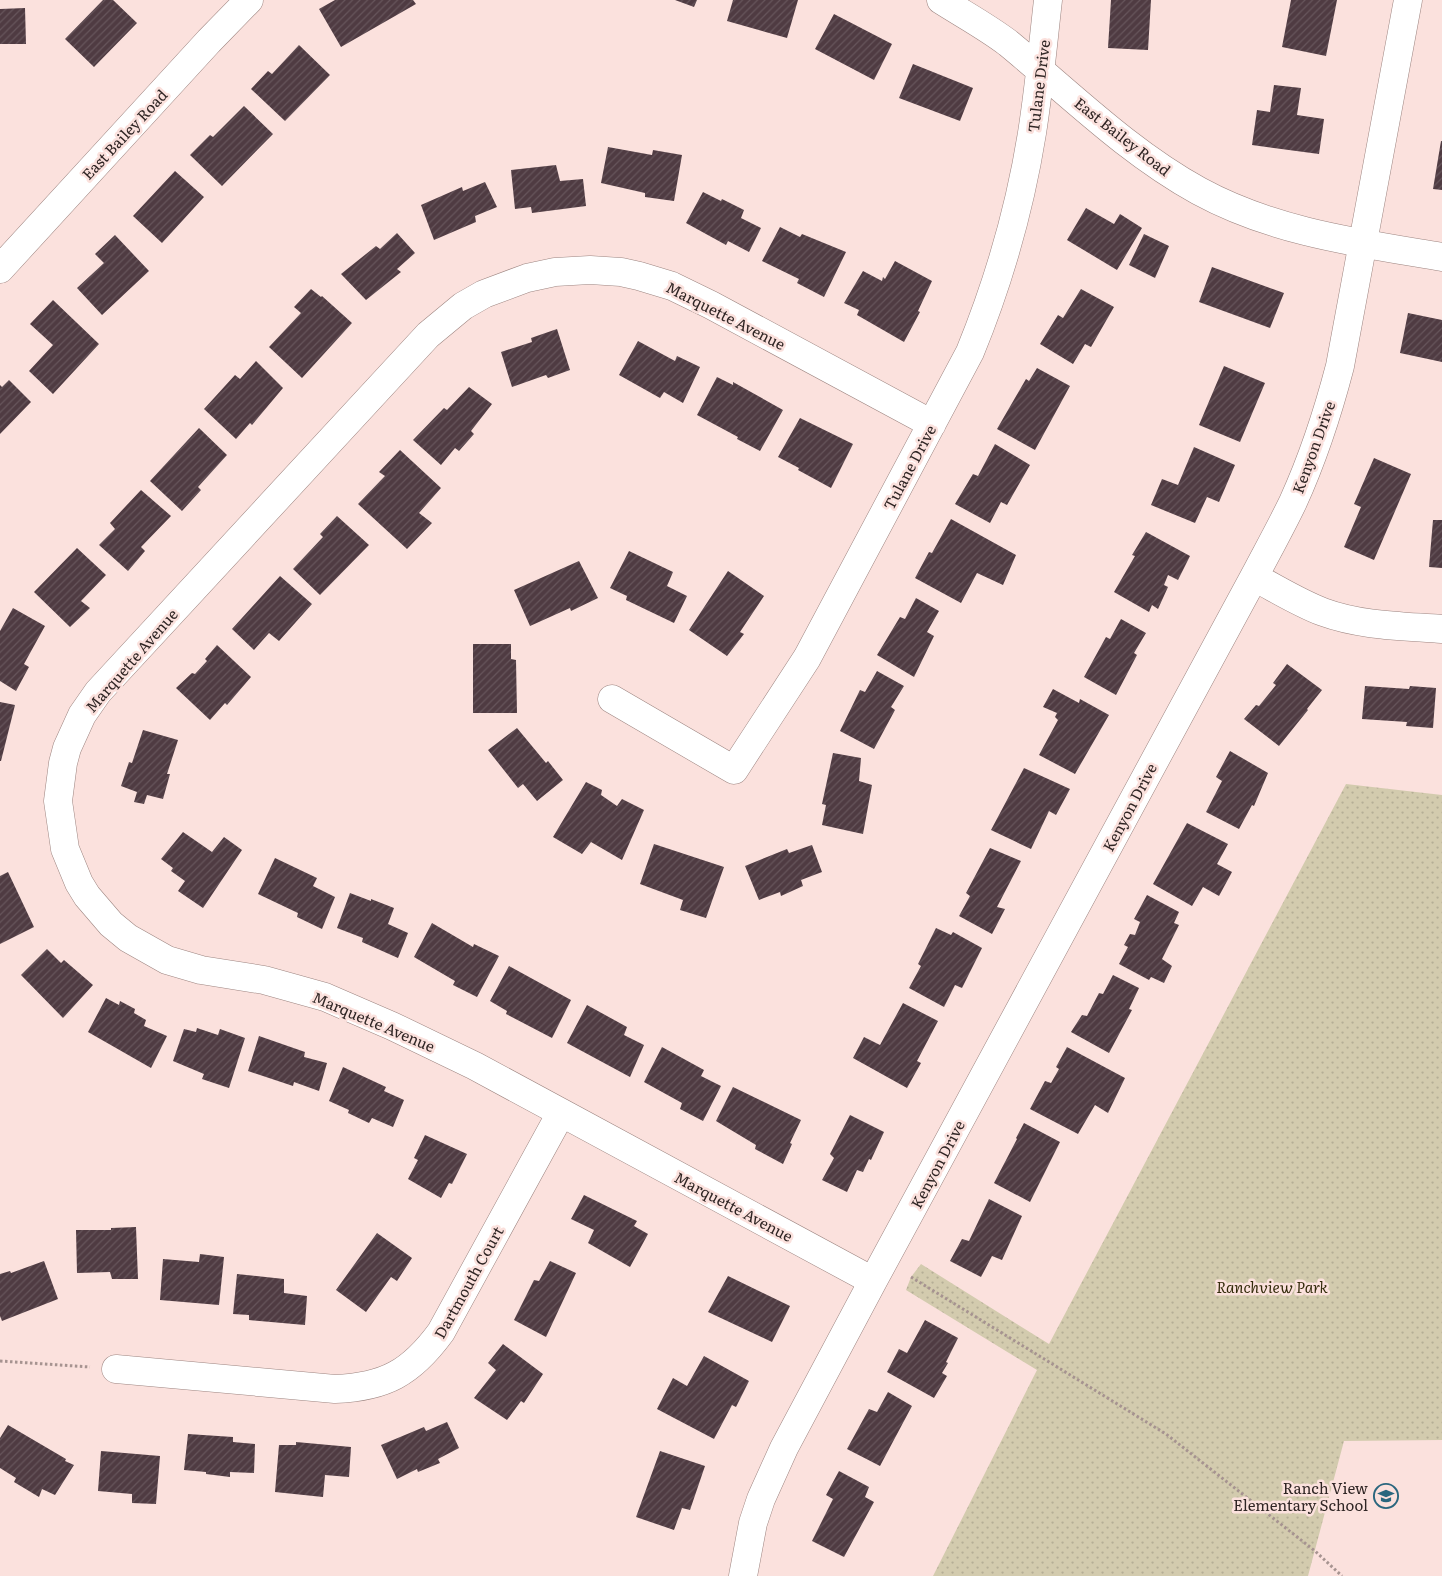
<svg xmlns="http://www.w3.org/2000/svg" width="1442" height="1576" font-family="Literata,serif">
<defs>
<pattern id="grass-dots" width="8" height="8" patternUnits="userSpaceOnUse" patternTransform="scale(1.25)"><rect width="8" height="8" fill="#d3cbae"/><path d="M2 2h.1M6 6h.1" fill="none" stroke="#b5ae96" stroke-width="1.8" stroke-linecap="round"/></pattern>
<pattern id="building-hatch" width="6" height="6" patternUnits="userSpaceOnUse" patternTransform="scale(1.25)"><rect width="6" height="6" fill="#4f3b42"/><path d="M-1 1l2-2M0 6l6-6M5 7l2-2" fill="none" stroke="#66555b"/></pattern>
</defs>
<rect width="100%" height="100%" fill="#fbe1dd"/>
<path fill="url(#grass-dots)" d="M 1346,784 L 1442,795 L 1442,1440 L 1344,1441 L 1308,1576 L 933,1576 L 1037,1370 L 906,1290 L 911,1277 L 921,1264 L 1049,1344 Z"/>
<path fill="url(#building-hatch)" d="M 103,0 L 113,0 L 137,23 L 94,67 L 65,39 Z
M 335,0 L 413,0 L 416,4 L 341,47 L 319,9 Z
M 675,0 L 697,0 L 694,7 Z
M 733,0 L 798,0 L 787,38 L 727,21 Z
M 1111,0 L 1151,0 L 1148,50 L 1108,48 Z
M 1291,0 L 1337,0 L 1326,56 L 1282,47 Z
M 25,8 L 26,44 L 0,44 L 0,9 Z
M 834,14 L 892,44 L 874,80 L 815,49 Z
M 299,45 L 330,75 L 285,121 L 251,89 L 268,71 L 272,74 Z
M 913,64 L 973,88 L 960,121 L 899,98 Z
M 1274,85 L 1301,88 L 1297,115 L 1324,119 L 1319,154 L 1252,145 L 1257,110 L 1270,112 Z
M 244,106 L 273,134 L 222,186 L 190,155 L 210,135 L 213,137 Z
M 1441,141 L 1442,141 L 1442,190 L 1433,189 Z
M 608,147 L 652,155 L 653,150 L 682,155 L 674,201 L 645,197 L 645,193 L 601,183 Z
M 556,165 L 560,181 L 583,179 L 586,206 L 532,213 L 531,207 L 515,209 L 511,170 Z
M 175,171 L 204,197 L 162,243 L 133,216 Z
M 485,182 L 497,207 L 475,216 L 476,222 L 434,240 L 421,205 L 462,187 L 463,191 Z
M 703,192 L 721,201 L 722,199 L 744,210 L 741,218 L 761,228 L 749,252 L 728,241 L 726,245 L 686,223 Z
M 1086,208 L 1114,224 L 1120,214 L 1142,228 L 1117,270 L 1067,240 Z
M 780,227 L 800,237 L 802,234 L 846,252 L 824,297 L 797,283 L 799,279 L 762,261 Z
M 397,233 L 415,253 L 397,269 L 401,272 L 366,300 L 341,274 L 376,246 L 380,249 Z
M 1144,234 L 1169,246 L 1155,278 L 1129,265 Z
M 115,235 L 149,271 L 102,315 L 77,288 L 104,263 L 95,254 Z
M 895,261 L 932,281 L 918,311 L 920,312 L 904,342 L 857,315 L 859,310 L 844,303 L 863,271 L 882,281 L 883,277 L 885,279 Z
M 1212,267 L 1284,293 L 1270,328 L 1199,302 Z
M 311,289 L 321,297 L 322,296 L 352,323 L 302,378 L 269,347 L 301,313 L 294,307 Z
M 1081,289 L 1114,307 L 1091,347 L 1085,344 L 1073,364 L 1040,344 L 1058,315 L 1063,318 Z
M 53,300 L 99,344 L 53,394 L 29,371 L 53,345 L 30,324 Z
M 1408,313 L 1442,320 L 1442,362 L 1400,353 Z
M 557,329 L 570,370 L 548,378 L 546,375 L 512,387 L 501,352 L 532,342 L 531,338 Z
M 638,341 L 675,361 L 677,356 L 700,367 L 683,403 L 664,392 L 660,398 L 619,375 Z
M 256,361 L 283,388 L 252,425 L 250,423 L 236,439 L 204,409 L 235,375 L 240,379 Z
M 1224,366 L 1265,383 L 1240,442 L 1199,425 Z
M 1037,368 L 1070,386 L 1035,450 L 997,429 L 1026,379 L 1029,381 Z
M 717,377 L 733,385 L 733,382 L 783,410 L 760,451 L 737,439 L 738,437 L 697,415 Z
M 9,380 L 31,402 L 0,434 L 0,385 L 2,387 Z
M 469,387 L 492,404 L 471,431 L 474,434 L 459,451 L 455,448 L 441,465 L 413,440 L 444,408 L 447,410 Z
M 800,418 L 853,444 L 831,488 L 798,470 L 799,468 L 778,457 Z
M 199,428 L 227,455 L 198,487 L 201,490 L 182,511 L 150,481 Z
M 995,444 L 1030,465 L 1007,505 L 1001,502 L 990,523 L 955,504 L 973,474 L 978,476 Z
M 1194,447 L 1235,465 L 1219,502 L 1207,497 L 1195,523 L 1151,505 L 1162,479 L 1178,485 Z
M 400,450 L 441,488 L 419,513 L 432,523 L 407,549 L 358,504 L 385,476 L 379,472 Z
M 1374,458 L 1411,474 L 1374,560 L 1344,547 L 1361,507 L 1354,504 Z
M 141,490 L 171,516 L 141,547 L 145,551 L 128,571 L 99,545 L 115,529 L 110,523 Z
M 337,516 L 369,545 L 320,595 L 293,569 L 323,537 L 320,534 Z
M 951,519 L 1016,555 L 1003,585 L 977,573 L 961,603 L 915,578 L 929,552 L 932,553 Z
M 1433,520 L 1442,520 L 1442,568 L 1429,567 Z
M 1146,532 L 1190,556 L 1178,580 L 1168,575 L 1164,585 L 1168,587 L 1158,609 L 1152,605 L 1149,612 L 1114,592 L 1135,556 L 1132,555 Z
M 77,548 L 106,575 L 81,601 L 90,608 L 70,627 L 34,592 Z
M 629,551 L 673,572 L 667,586 L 687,596 L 674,623 L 626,600 L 627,596 L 610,588 Z
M 579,561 L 598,598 L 571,611 L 570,608 L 530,626 L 514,590 Z
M 728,571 L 764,596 L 740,632 L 744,634 L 727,656 L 689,630 Z
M 280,576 L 312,604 L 279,641 L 269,633 L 254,650 L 232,629 Z
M 916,598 L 939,611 L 927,632 L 934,636 L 914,677 L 877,655 L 900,617 L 905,619 Z
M 13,608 L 45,626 L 24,664 L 29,667 L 16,691 L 0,681 L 0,631 Z
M 1121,619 L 1146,633 L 1134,653 L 1137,655 L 1116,695 L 1084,677 L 1106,637 L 1110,639 Z
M 473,644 L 511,644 L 511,659 L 516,660 L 517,713 L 473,713 Z
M 217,645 L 251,677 L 227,705 L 225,703 L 210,720 L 176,688 L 192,673 L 195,674 L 207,661 L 205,659 Z
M 1287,664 L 1322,690 L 1307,709 L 1308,710 L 1279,746 L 1244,719 L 1256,705 L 1259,706 L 1276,685 L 1273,683 Z
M 877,671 L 904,686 L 891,707 L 895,710 L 874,749 L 840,731 L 860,690 L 865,692 Z
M 1365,686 L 1409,689 L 1410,686 L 1436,688 L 1433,728 L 1406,726 L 1407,722 L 1362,719 Z
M 1053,689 L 1079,703 L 1080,699 L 1109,715 L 1075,774 L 1039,755 L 1058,720 L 1055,717 L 1057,713 L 1043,707 Z
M 0,702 L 15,705 L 1,761 L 0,761 Z
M 517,728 L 546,763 L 548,761 L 563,780 L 537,801 L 523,784 L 518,788 L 488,750 Z
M 143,730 L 178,740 L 167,774 L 170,774 L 163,799 L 147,795 L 144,804 L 134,802 L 137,792 L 121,786 L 129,762 L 132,763 Z
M 1230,751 L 1268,773 L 1254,806 L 1252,805 L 1239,829 L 1206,812 L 1222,781 L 1216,777 Z
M 833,753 L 861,758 L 859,781 L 872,785 L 863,834 L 822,825 L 826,805 L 822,804 Z
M 1024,768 L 1070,789 L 1056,815 L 1049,811 L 1031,849 L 991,830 Z
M 586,782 L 602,790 L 601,795 L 617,806 L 622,799 L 644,810 L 622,860 L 591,842 L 582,854 L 553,837 Z
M 1187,823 L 1228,844 L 1217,864 L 1232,872 L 1219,896 L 1203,887 L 1192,906 L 1153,884 Z
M 183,832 L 212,852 L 224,837 L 242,850 L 203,908 L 178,891 L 185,881 L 171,871 L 173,868 L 161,859 Z
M 654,844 L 724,867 L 706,918 L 680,910 L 683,900 L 640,884 Z
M 812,845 L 822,872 L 801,880 L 803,886 L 781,896 L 780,892 L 759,900 L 745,866 L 787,849 L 789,853 Z
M 990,848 L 1021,861 L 997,907 L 1005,909 L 992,934 L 959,916 L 970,896 L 966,893 Z
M 275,858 L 317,878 L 313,886 L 335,897 L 322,929 L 297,917 L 298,913 L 258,894 Z
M 8,872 L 34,927 L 0,944 L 0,876 Z
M 350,893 L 371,901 L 371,899 L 394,908 L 388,924 L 408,933 L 398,958 L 362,942 L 363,938 L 337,928 Z
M 1147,895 L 1179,912 L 1174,923 L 1179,925 L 1162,959 L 1172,966 L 1164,983 L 1151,977 L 1149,980 L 1119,964 L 1128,947 L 1124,945 L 1130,934 L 1135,935 L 1140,922 L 1134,919 Z
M 432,923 L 473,947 L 474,944 L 499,956 L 477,997 L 453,985 L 455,981 L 414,957 Z
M 936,928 L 951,935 L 953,932 L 982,948 L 962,988 L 955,985 L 944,1007 L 909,988 L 921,966 L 918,964 Z
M 47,949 L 61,963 L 64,960 L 93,985 L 63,1018 L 21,975 Z
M 509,966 L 571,1000 L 552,1038 L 506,1014 L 507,1011 L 490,1001 Z
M 1113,975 L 1139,988 L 1129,1009 L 1132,1010 L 1109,1053 L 1071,1032 L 1082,1015 L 1087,1016 L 1099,993 L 1103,994 Z
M 106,998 L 119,1005 L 120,1001 L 135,1009 L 134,1013 L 146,1020 L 144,1026 L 167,1036 L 151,1068 L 88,1032 Z
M 903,1003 L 938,1021 L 917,1061 L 921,1063 L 907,1088 L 853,1058 L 864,1037 L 880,1045 Z
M 587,1005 L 627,1027 L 624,1035 L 644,1045 L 630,1077 L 567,1043 Z
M 197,1028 L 218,1035 L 220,1029 L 245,1038 L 229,1088 L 202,1079 L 204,1074 L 173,1061 L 184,1029 L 196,1032 Z
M 259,1036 L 305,1052 L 304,1057 L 327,1063 L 319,1091 L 294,1082 L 293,1086 L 248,1071 Z
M 662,1047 L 704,1070 L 701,1076 L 721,1086 L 703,1121 L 680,1109 L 682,1103 L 644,1082 Z
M 1067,1047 L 1125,1078 L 1108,1113 L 1095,1105 L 1078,1134 L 1030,1109 L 1045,1081 L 1051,1083 L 1059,1069 L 1056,1067 Z
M 343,1067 L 386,1087 L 384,1091 L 404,1100 L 393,1127 L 372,1118 L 369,1123 L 348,1113 L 349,1110 L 329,1101 Z
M 733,1087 L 801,1120 L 790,1143 L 792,1144 L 783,1164 L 755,1149 L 756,1145 L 716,1121 Z
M 850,1115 L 884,1132 L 871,1160 L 869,1159 L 863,1172 L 857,1170 L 847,1192 L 822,1180 L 834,1158 L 830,1154 Z
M 1024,1123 L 1060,1142 L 1030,1202 L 994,1183 L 1017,1139 L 1016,1138 Z
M 425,1135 L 467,1154 L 452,1184 L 449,1183 L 441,1198 L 408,1179 L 418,1160 L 414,1158 Z
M 584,1195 L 637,1221 L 634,1226 L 648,1234 L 630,1267 L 588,1243 L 594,1230 L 571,1219 Z
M 989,1199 L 1022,1216 L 1002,1260 L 992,1256 L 981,1277 L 950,1261 L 962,1239 L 969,1241 Z
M 136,1227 L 138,1279 L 112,1279 L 110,1272 L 77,1273 L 76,1230 L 111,1230 L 111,1228 Z
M 377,1233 L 412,1258 L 397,1281 L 391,1277 L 366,1312 L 336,1290 Z
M 200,1254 L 224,1257 L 219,1305 L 160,1300 L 163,1259 L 199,1262 Z
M 44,1261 L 58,1299 L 2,1321 L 0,1316 L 0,1274 L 10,1271 L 11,1273 Z
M 550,1261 L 576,1273 L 546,1337 L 514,1320 L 534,1280 L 539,1281 Z
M 237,1274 L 284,1279 L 284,1293 L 307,1296 L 305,1325 L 249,1320 L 249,1315 L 233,1314 Z
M 728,1276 L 790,1306 L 772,1342 L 708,1312 Z
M 925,1320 L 958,1338 L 946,1362 L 948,1363 L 942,1373 L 947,1376 L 934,1398 L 887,1372 L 899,1349 L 907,1353 Z
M 503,1344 L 543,1374 L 524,1403 L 521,1401 L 507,1420 L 474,1398 L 496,1370 L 488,1363 Z
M 704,1356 L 749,1381 L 736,1407 L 732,1405 L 714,1439 L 657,1409 L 673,1378 L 687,1386 Z
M 888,1392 L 912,1406 L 880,1466 L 847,1449 L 869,1409 L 877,1412 Z
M 447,1422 L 459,1448 L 438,1459 L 440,1463 L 418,1472 L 417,1469 L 397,1479 L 381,1445 L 424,1427 L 426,1431 Z
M 8,1425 L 66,1459 L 65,1461 L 74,1465 L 55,1495 L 42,1489 L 39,1497 L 14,1482 L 16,1478 L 0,1468 L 0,1438 Z
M 188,1434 L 233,1437 L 233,1442 L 255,1444 L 254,1473 L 230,1472 L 230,1477 L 206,1474 L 206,1472 L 184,1470 Z
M 296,1442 L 351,1447 L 349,1477 L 325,1475 L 323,1497 L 275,1492 L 279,1445 L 296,1445 Z
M 101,1451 L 160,1456 L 156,1504 L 132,1503 L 132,1494 L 98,1491 Z
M 660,1451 L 705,1466 L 690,1510 L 682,1508 L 674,1530 L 636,1517 Z
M 839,1471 L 869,1487 L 865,1497 L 874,1502 L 844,1557 L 812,1541 L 833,1499 L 826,1495 Z"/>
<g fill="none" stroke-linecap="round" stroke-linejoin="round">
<defs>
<path id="minor" d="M 941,0 C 963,14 987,27 1008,43 C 1070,94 1128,152 1199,191 C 1274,232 1359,243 1442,257
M 0,269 L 209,41 L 249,0
M 1254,577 C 1277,589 1299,603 1323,612 C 1361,626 1403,626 1442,629
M 612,699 L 734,770 L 807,658 L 970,352 C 999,281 1020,208 1032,133 C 1039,89 1043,44 1048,0
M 873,1281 L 475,1066 L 392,1026 L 325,997 L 264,980 L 201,970 L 167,960 L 128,938 L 111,924 L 87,896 L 79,883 L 65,849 L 58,801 L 63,763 L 67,748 L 82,715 L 98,692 L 428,335 L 463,306 L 484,294 L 527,278 L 555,272 L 590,270 L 621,272 L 639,276 L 672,286 L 711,305 L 932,424
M 116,1369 L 335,1389 C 385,1387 411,1373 441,1332 L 561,1113
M 743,1576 L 753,1523 L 761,1499 L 784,1448 L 873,1281 L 1254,577 C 1267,552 1281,527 1293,502 C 1313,458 1328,412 1340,366 L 1408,0"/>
</defs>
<use href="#minor" stroke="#9d8581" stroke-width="29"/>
<path stroke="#a69390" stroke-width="3" stroke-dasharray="2.5 2.5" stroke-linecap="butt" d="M 911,1277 L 1166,1434 L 1315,1551 L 1342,1576
M 0,1361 L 90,1367"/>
<use href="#minor" stroke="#fff" stroke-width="28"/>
</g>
<defs>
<symbol id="school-ring" viewBox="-11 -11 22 22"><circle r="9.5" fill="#fbe1dd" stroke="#2a667e" stroke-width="1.5"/><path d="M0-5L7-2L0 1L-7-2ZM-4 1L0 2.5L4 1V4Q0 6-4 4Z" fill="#2a667e"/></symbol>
</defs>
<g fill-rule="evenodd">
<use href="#school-ring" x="1372" y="1482" width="28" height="28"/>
</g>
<g text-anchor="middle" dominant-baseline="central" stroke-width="5" stroke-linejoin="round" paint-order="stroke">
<g font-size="15" fill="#2f2524" stroke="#fbe1dd">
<text transform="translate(1038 86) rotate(-83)">Tulane Drive</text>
<text transform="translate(124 134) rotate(-47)">East Bailey Road</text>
<text transform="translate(1123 136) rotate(38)">East Bailey Road</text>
<text transform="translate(726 315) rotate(27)">Marquette Avenue</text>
<text transform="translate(1313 447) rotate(-70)">Kenyon Drive</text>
<text transform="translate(909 467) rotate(-62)">Tulane Drive</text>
<text transform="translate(131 660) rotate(-49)">Marquette Avenue</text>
<text transform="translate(1129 807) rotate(-62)">Kenyon Drive</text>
<text transform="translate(374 1021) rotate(23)">Marquette Avenue</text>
<text transform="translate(937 1164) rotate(-62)">Kenyon Drive</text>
<text transform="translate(734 1206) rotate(28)">Marquette Avenue</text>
<text transform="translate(468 1282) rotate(-61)">Dartmouth Court</text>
</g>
<g font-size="15" font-style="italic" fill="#332b0b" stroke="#fbe1dd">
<text x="1272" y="1286">Ranchview Park</text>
</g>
<g font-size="15" fill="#2f2524" stroke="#fbe1dd" text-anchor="end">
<text x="1368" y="1487">Ranch View<tspan x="1368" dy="17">Elementary School</tspan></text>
</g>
</g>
</svg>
